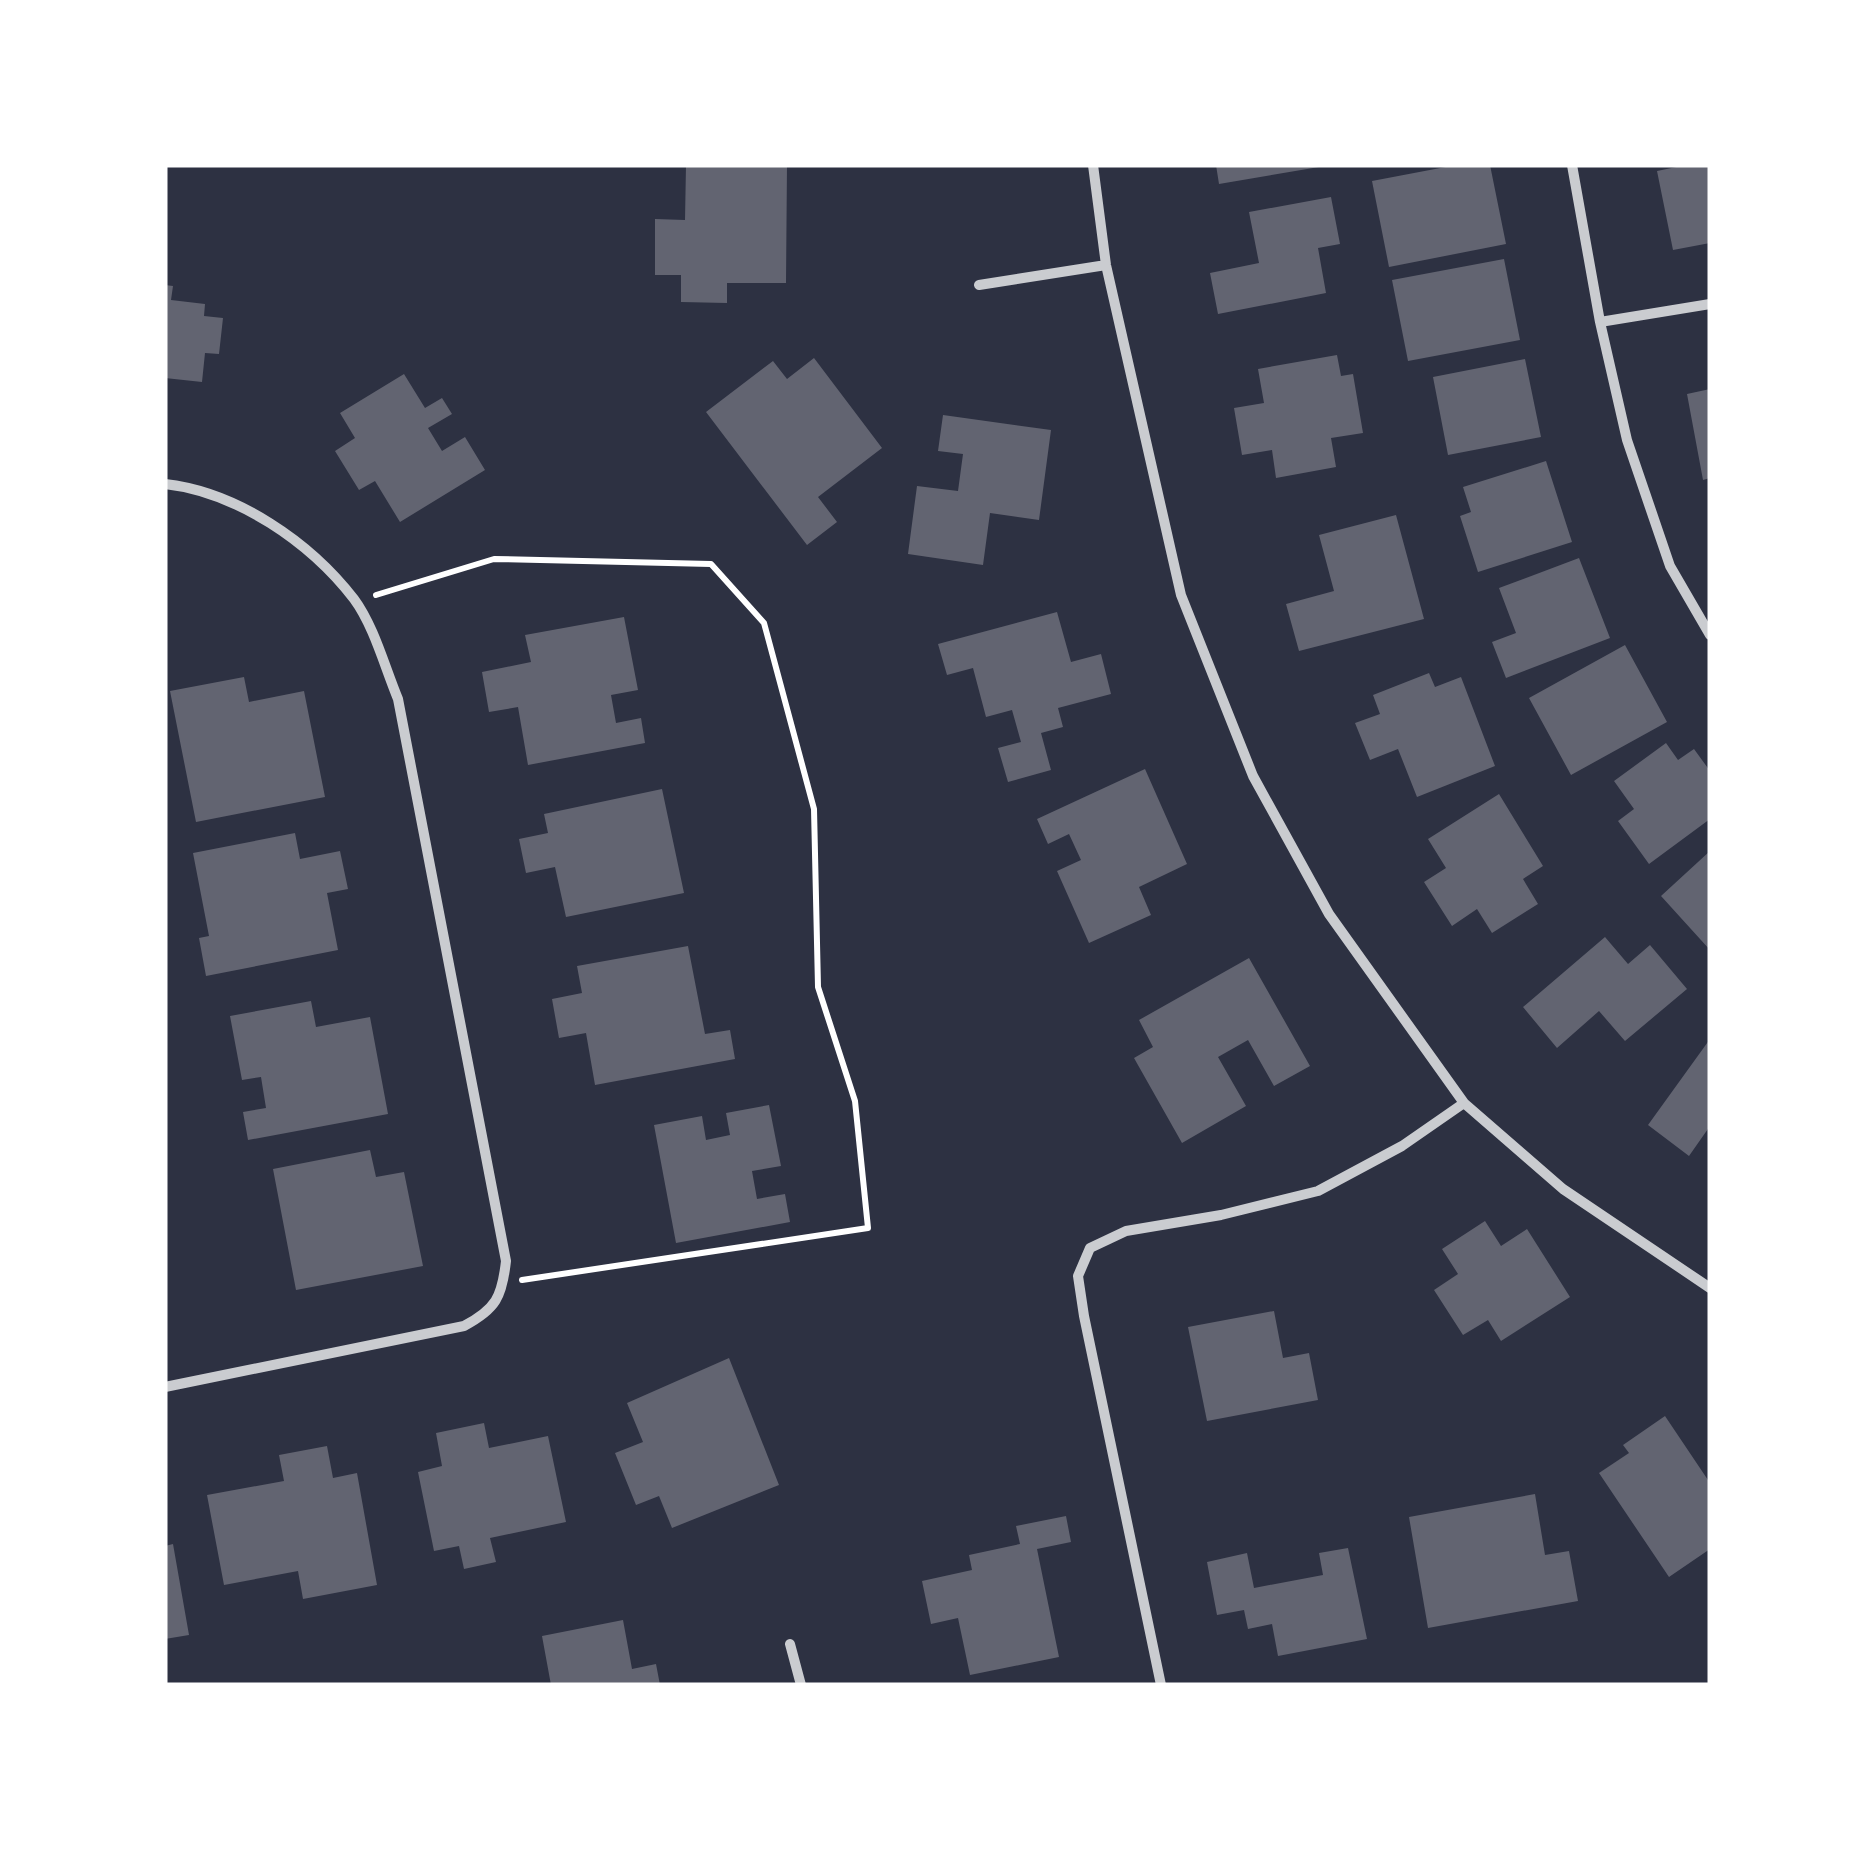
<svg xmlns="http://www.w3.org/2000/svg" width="1875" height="1850" font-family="'Zilla Slab',serif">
<rect width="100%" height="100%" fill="#2d3142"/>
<path fill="#626471" d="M 686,165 L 787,165 L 786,283 L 727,283 L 727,303 L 681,302 L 681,275 L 655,275 L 655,219 L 685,220 Z
M 1216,165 L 1318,165 L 1319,167 L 1219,184 Z
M 1456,165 L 1490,165 L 1506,244 L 1389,267 L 1372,181 Z
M 1686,165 L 1710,165 L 1710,243 L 1673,250 L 1657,171 Z
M 1331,197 L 1340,244 L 1318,248 L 1326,293 L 1218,314 L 1210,273 L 1259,263 L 1249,212 Z
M 1504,259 L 1520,340 L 1408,361 L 1392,280 Z
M 165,285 L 173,286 L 171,300 L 205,304 L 204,316 L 223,318 L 219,354 L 205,353 L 202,382 L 165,378 Z
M 1337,355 L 1341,376 L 1353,374 L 1363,433 L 1331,438 L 1336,467 L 1276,478 L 1272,450 L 1242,455 L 1234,408 L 1264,403 L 1258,369 Z
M 814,358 L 882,448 L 818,497 L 837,522 L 807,545 L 706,412 L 773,361 L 787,379 Z
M 1525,359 L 1541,437 L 1448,455 L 1433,377 Z
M 404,374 L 425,408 L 442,398 L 452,414 L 428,428 L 442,451 L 465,437 L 485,470 L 400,522 L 375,481 L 359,490 L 335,451 L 355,438 L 340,413 Z
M 1710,389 L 1710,478 L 1703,480 L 1687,394 Z
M 943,415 L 1051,430 L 1039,520 L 990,513 L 983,565 L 908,554 L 917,486 L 958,491 L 963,454 L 938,451 Z
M 1546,461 L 1572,542 L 1478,572 L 1460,516 L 1471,512 L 1463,487 Z
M 1396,515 L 1424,619 L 1299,651 L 1286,604 L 1334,591 L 1319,535 Z
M 1579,558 L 1610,638 L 1506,678 L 1492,642 L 1516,633 L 1499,588 Z
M 1057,612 L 1071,662 L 1101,654 L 1111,694 L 1058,708 L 1063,727 L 1041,733 L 1051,770 L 1008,782 L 998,748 L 1021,742 L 1012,710 L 986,717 L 973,668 L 947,675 L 938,644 Z
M 624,617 L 638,690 L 611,695 L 616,723 L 641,718 L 645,743 L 528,765 L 518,707 L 489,712 L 482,672 L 531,662 L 525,635 Z
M 1625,645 L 1667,722 L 1571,775 L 1529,698 Z
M 1429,673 L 1435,687 L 1461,677 L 1495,766 L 1417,797 L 1398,749 L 1370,760 L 1355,723 L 1380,714 L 1373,695 Z
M 244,677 L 249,702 L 304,691 L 325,797 L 196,822 L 170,691 Z
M 1666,743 L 1678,760 L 1694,749 L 1710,771 L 1710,819 L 1649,864 L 1618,821 L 1634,809 L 1614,781 Z
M 1145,769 L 1187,864 L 1139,887 L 1151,915 L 1089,943 L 1057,871 L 1081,860 L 1069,834 L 1048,844 L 1037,819 Z
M 662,789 L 684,893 L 566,917 L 555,867 L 526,873 L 519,839 L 548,833 L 544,814 Z
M 1499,794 L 1543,866 L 1523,879 L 1538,904 L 1492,933 L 1477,909 L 1452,926 L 1424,882 L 1446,868 L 1428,839 Z
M 295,833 L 300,859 L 340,851 L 348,889 L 327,893 L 338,950 L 206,976 L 199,938 L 209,936 L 193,853 Z
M 1710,851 L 1710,950 L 1661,896 Z
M 1605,937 L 1628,964 L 1650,945 L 1687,989 L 1625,1041 L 1599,1011 L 1557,1048 L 1523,1007 Z
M 688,946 L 705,1034 L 730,1030 L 735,1059 L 595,1085 L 586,1033 L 559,1038 L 552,999 L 582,993 L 577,966 Z
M 1249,958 L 1310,1066 L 1274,1086 L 1248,1040 L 1218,1057 L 1246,1106 L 1182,1143 L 1134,1058 L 1153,1047 L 1139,1020 Z
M 311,1001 L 316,1027 L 370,1017 L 388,1114 L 248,1140 L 243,1112 L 266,1108 L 261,1077 L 242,1080 L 230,1016 Z
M 1710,1039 L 1710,1126 L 1689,1156 L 1648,1125 Z
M 769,1105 L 781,1166 L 752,1171 L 757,1199 L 785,1194 L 790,1222 L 676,1243 L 654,1125 L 702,1116 L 706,1140 L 730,1135 L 726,1113 Z
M 370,1150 L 376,1177 L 404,1172 L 423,1266 L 296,1290 L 273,1169 Z
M 1485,1221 L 1501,1246 L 1527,1229 L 1570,1297 L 1501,1341 L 1488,1320 L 1463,1335 L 1434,1290 L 1458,1274 L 1442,1249 Z
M 1274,1311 L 1283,1358 L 1309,1353 L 1318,1400 L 1207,1421 L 1188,1327 Z
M 729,1358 L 779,1485 L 672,1528 L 659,1496 L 636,1505 L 615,1453 L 643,1442 L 627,1403 Z
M 1665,1416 L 1710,1483 L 1710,1549 L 1669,1577 L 1599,1473 L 1629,1453 L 1623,1445 Z
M 484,1423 L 489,1448 L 548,1436 L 566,1522 L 490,1538 L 496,1562 L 464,1569 L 459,1546 L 434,1551 L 418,1472 L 442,1466 L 436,1433 Z
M 327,1446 L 333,1478 L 357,1473 L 377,1585 L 303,1599 L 298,1571 L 224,1585 L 207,1495 L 284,1481 L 279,1455 Z
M 1535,1494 L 1545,1555 L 1569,1551 L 1578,1601 L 1428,1628 L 1409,1517 Z
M 1066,1516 L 1071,1542 L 1037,1549 L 1059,1657 L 970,1675 L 958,1618 L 931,1624 L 922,1581 L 972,1570 L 969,1555 L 1020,1544 L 1016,1526 Z
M 173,1544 L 189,1635 L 165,1639 L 165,1546 Z
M 1348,1548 L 1367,1639 L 1278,1656 L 1272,1624 L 1248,1629 L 1244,1610 L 1217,1615 L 1207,1562 L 1247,1553 L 1254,1588 L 1323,1575 L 1319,1553 Z
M 623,1620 L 632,1669 L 656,1664 L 660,1685 L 551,1685 L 542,1636 Z"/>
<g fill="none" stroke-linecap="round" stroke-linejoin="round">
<path stroke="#fff" stroke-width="6" d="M 376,595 L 494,559 L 711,564 L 764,623 L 814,809 L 818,987 L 855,1101 L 868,1228 L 522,1280"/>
<path stroke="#caccd0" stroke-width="10" d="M 1093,165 L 1106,265 L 1181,595 L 1253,776 L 1329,914 L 1464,1103 L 1563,1189 L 1710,1288
M 1572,165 L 1600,322 L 1627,440 L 1670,566 L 1710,635
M 979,285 L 1106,265
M 1600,322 L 1710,304
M 165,484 C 237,492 310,542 354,599 C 374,626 385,668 398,699 L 506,1261 C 502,1297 496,1309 464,1326 L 165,1387
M 790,1644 L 801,1685
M 1161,1685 L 1084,1316 L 1078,1276 L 1090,1248 L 1126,1231 L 1221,1215 L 1318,1191 L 1402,1146 L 1464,1103"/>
</g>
<rect width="1875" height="1850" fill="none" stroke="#ffffff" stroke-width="335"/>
</svg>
